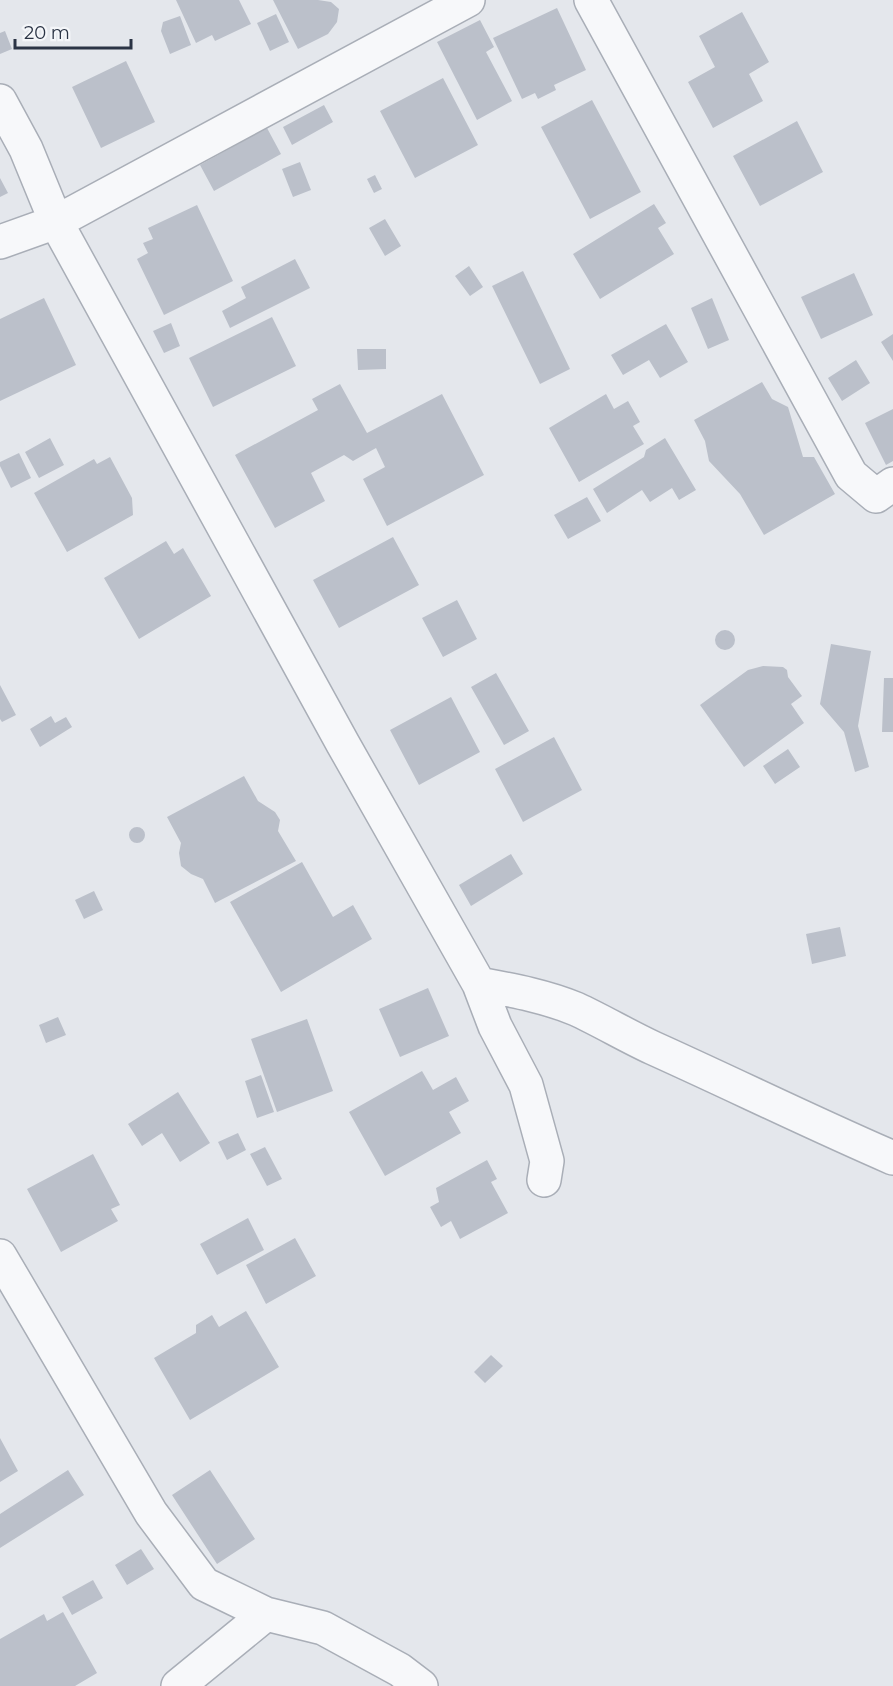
<svg xmlns="http://www.w3.org/2000/svg" width="893" height="1686" font-family="Montserrat,sans-serif">
<rect width="100%" height="100%" fill="#e4e7ec"/>
<path fill="#bbc0ca" d="M 176,0 L 239,0 L 251,24 L 215,41 L 212,35 L 196,43 Z
M 273,0 L 318,0 L 331,2 L 339,9 L 337,22 L 328,34 L 298,49 Z
M 557,8 L 586,70 L 554,85 L 556,90 L 538,99 L 535,93 L 522,99 L 493,38 Z
M 742,12 L 769,62 L 749,74 L 763,101 L 713,128 L 688,82 L 715,67 L 699,36 Z
M 276,14 L 289,42 L 270,51 L 257,23 Z
M 180,16 L 191,45 L 170,54 L 161,31 L 163,22 Z
M 480,20 L 494,47 L 486,52 L 512,101 L 477,120 L 437,42 Z
M 5,31 L 12,49 L 0,54 L 0,33 Z
M 126,61 L 155,122 L 101,148 L 72,87 Z
M 443,78 L 478,145 L 415,178 L 380,111 Z
M 592,100 L 641,192 L 590,219 L 541,127 Z
M 324,105 L 333,122 L 292,145 L 283,127 Z
M 797,121 L 823,172 L 760,206 L 733,156 Z
M 267,128 L 281,154 L 214,191 L 200,165 Z
M 300,162 L 311,190 L 293,197 L 282,169 Z
M 375,175 L 382,189 L 374,193 L 367,179 Z
M 0,178 L 8,193 L 0,197 Z
M 654,204 L 666,223 L 658,228 L 674,254 L 600,299 L 573,254 Z
M 197,205 L 233,281 L 164,315 L 137,259 L 148,253 L 143,243 L 153,239 L 148,228 Z
M 385,219 L 401,246 L 385,256 L 369,228 Z
M 295,259 L 310,288 L 230,328 L 222,311 L 246,298 L 241,287 Z
M 469,266 L 483,287 L 470,296 L 455,276 Z
M 523,271 L 570,369 L 540,384 L 492,286 Z
M 854,273 L 873,315 L 821,339 L 801,297 Z
M 44,298 L 76,365 L 0,401 L 0,319 Z
M 712,298 L 729,340 L 708,349 L 691,308 Z
M 272,317 L 296,366 L 213,407 L 189,358 Z
M 171,323 L 180,346 L 164,353 L 153,331 Z
M 666,324 L 688,362 L 660,378 L 649,360 L 623,375 L 611,355 Z
M 893,334 L 893,361 L 881,342 Z
M 357,349 L 386,349 L 386,369 L 358,370 Z
M 856,360 L 870,383 L 842,401 L 828,378 Z
M 762,382 L 772,399 L 788,407 L 803,457 L 814,457 L 835,494 L 764,535 L 740,494 L 709,461 L 705,441 L 694,420 Z
M 340,384 L 367,433 L 442,394 L 484,475 L 387,526 L 363,479 L 385,467 L 376,448 L 353,461 L 344,455 L 311,473 L 325,501 L 275,528 L 235,455 L 318,410 L 312,399 Z
M 606,394 L 614,409 L 628,401 L 640,422 L 633,426 L 644,444 L 579,482 L 549,428 Z
M 893,409 L 893,461 L 886,465 L 865,423 Z
M 50,438 L 64,465 L 39,478 L 25,452 Z
M 665,438 L 696,490 L 679,500 L 672,488 L 650,502 L 642,490 L 607,513 L 593,489 L 644,457 L 646,450 Z
M 19,453 L 31,478 L 11,488 L 0,466 L 0,462 Z
M 110,457 L 132,498 L 133,515 L 67,552 L 34,493 L 94,459 L 97,464 Z
M 587,497 L 601,521 L 568,539 L 554,515 Z
M 393,537 L 419,585 L 339,628 L 313,580 Z
M 166,541 L 174,554 L 183,548 L 211,596 L 139,639 L 104,578 Z
M 457,600 L 477,639 L 443,657 L 422,618 Z
M715 640a10 10 0 1 1 20 0a10 10 0 1 1-20 0Z
M 831,644 L 871,651 L 858,726 L 869,767 L 855,772 L 844,732 L 820,704 Z
M 763,666 L 783,667 L 787,670 L 788,677 L 802,696 L 791,704 L 804,723 L 744,767 L 700,705 L 748,670 Z
M 496,673 L 529,731 L 504,745 L 471,687 Z
M 884,678 L 893,678 L 893,732 L 882,732 Z
M 0,685 L 16,715 L 2,722 L 0,719 Z
M 451,697 L 480,752 L 419,785 L 390,730 Z
M 51,716 L 55,723 L 66,717 L 72,727 L 40,747 L 30,729 Z
M 554,737 L 582,790 L 523,822 L 495,769 Z
M 788,749 L 800,767 L 775,784 L 763,766 Z
M 244,776 L 258,801 L 275,812 L 280,820 L 278,831 L 296,861 L 215,903 L 203,879 L 191,874 L 181,866 L 179,853 L 181,843 L 167,817 Z
M129 835a8 8 0 1 1 16 0a8 8 0 1 1-16 0Z
M 511,854 L 523,874 L 471,906 L 459,885 Z
M 302,862 L 333,917 L 353,905 L 372,939 L 281,992 L 230,902 Z
M 94,891 L 103,910 L 84,919 L 75,900 Z
M 840,927 L 846,956 L 812,964 L 806,934 Z
M 428,988 L 449,1036 L 400,1057 L 379,1009 Z
M 58,1017 L 66,1035 L 46,1043 L 39,1025 Z
M 307,1019 L 333,1091 L 277,1112 L 251,1039 Z
M 422,1071 L 433,1090 L 456,1077 L 469,1101 L 449,1112 L 461,1133 L 385,1176 L 349,1112 Z
M 261,1075 L 274,1112 L 257,1118 L 245,1081 Z
M 178,1092 L 210,1143 L 180,1162 L 162,1133 L 142,1146 L 128,1124 Z
M 238,1133 L 246,1150 L 227,1160 L 218,1142 Z
M 265,1147 L 282,1179 L 267,1186 L 250,1154 Z
M 93,1154 L 120,1205 L 111,1209 L 118,1221 L 61,1252 L 27,1189 Z
M 487,1160 L 497,1179 L 491,1182 L 508,1213 L 460,1239 L 451,1221 L 441,1227 L 430,1207 L 439,1202 L 436,1188 Z
M 248,1218 L 264,1250 L 217,1275 L 200,1244 Z
M 295,1238 L 316,1276 L 266,1304 L 246,1265 Z
M 246,1311 L 279,1367 L 190,1420 L 154,1358 L 196,1333 L 196,1325 L 212,1315 L 219,1327 Z
M 491,1355 L 503,1366 L 485,1383 L 474,1372 Z
M 0,1438 L 18,1471 L 0,1482 Z
M 68,1470 L 84,1495 L 0,1548 L 0,1514 Z
M 210,1470 L 255,1539 L 217,1564 L 172,1495 Z
M 141,1549 L 154,1569 L 127,1585 L 115,1565 Z
M 93,1580 L 103,1598 L 72,1615 L 62,1597 Z
M 63,1612 L 97,1673 L 75,1686 L 0,1686 L 0,1639 L 44,1614 L 47,1621 Z"/>
<g fill="none" stroke-linecap="round" stroke-linejoin="round">
<defs>
<path id="minor" d="M 591,0 L 851,475 L 876,496 L 893,484
M 0,101 L 26,149 L 56,222 L 343,744 L 479,984 L 495,1026 L 526,1085 L 547,1161 L 544,1180
M 0,242 L 56,222 L 468,0
M 479,984 C 511,990 545,996 576,1009 C 602,1021 627,1036 653,1048 C 733,1084 812,1123 893,1158
M 0,1256 L 151,1513 L 204,1584 L 266,1614 L 323,1628 L 400,1670 L 421,1686
M 178,1686 L 266,1614"/>
</defs>
<use href="#minor" stroke="#a9aeb7" stroke-width="36"/>
<use href="#minor" stroke="#f7f8fa" stroke-width="33"/>
</g>
<path d="M15 39v9h116v-9" fill="none" stroke="#2b3445" stroke-width="3"/>
<text x="24" y="39" font-size="18" fill="#2b3445" stroke="#f4f6f9" stroke-width="4.5" paint-order="stroke">20 m</text>
</svg>
